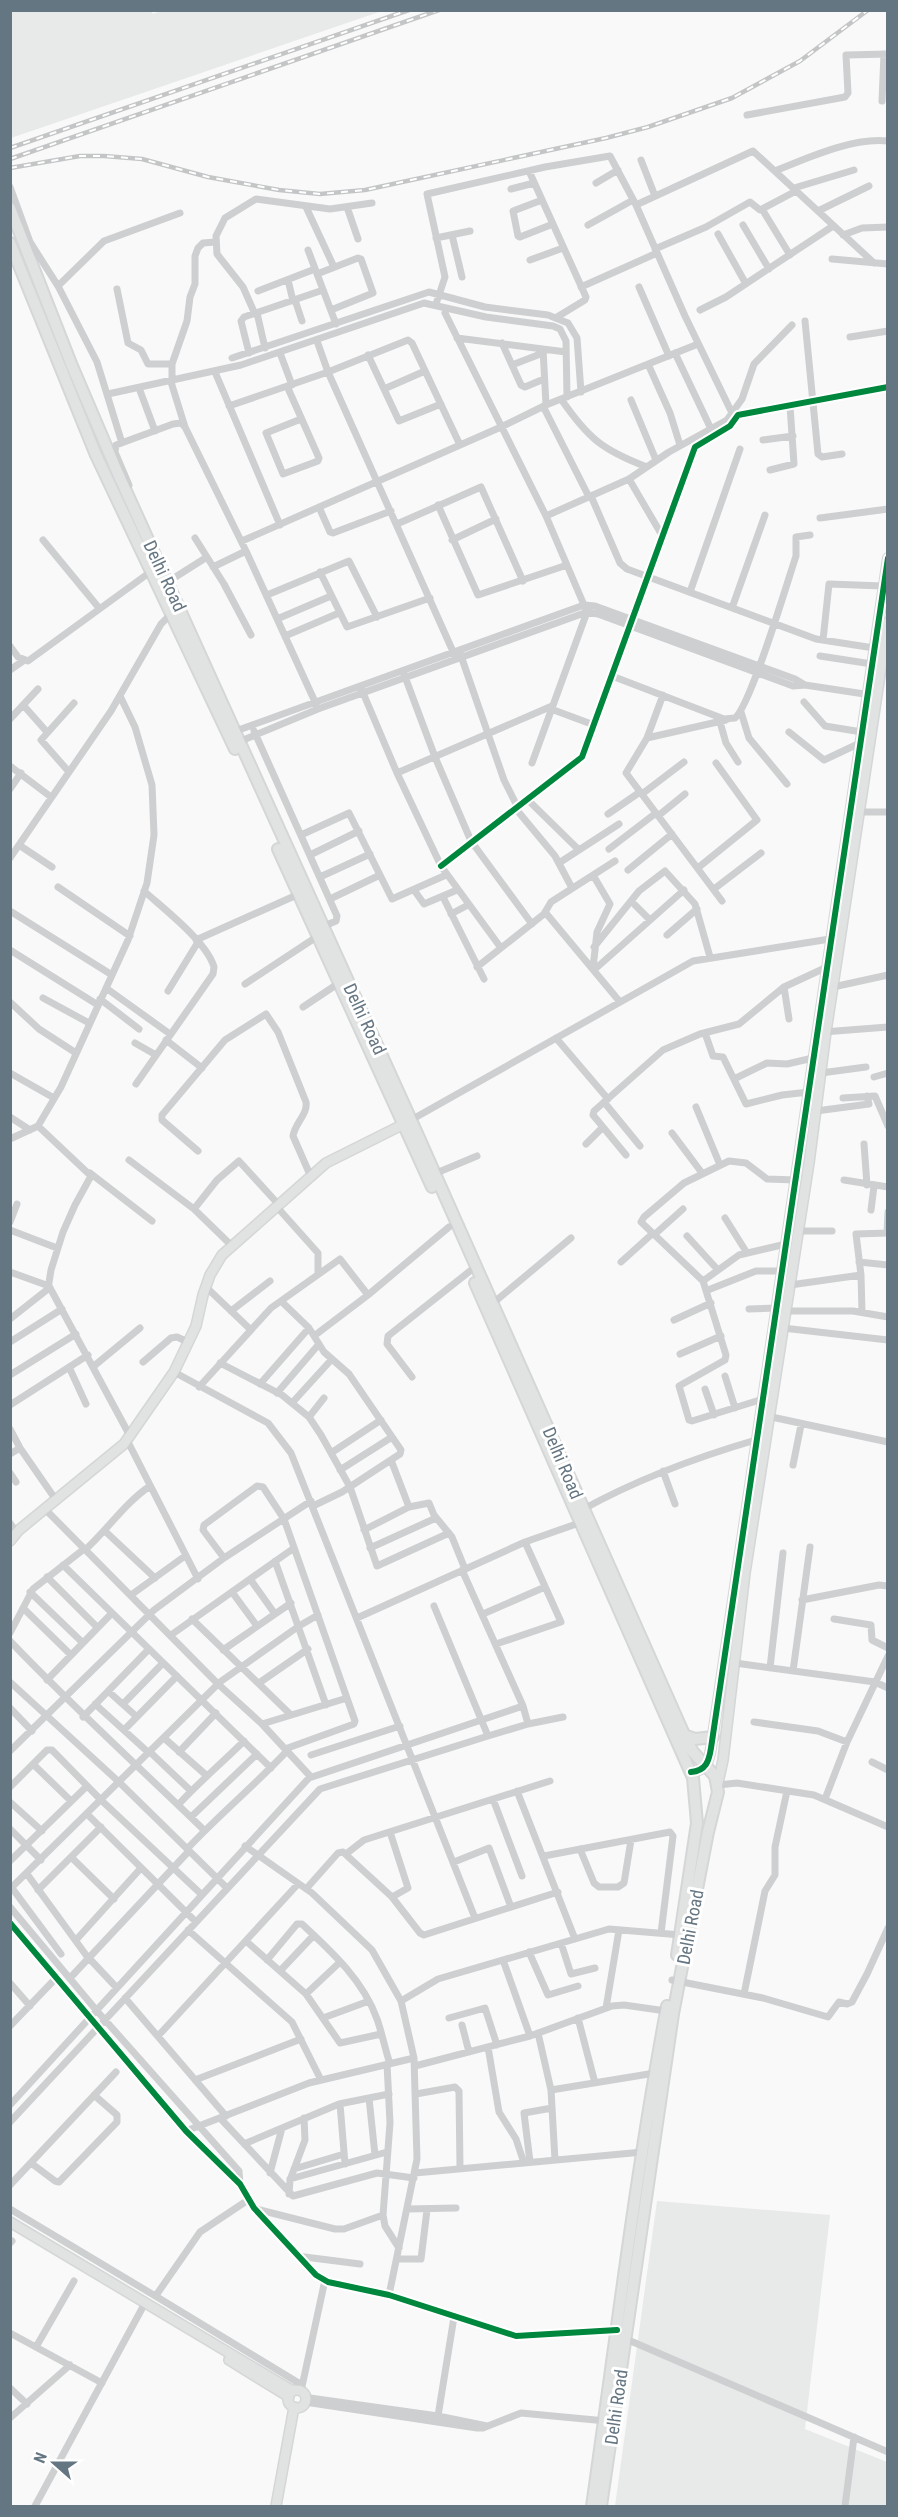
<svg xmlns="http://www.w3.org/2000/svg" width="898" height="2517" font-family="'Roboto Condensed',sans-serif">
<rect width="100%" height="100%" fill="#f9f9f9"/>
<path fill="#e8e9e9" d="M 151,11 L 153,14 L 163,10 L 382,11 L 11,138 L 11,11 Z
M 657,2201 L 830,2215 L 805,2429 L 887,2462 L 887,2506 L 615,2506 Z"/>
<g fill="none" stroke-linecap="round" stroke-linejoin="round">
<defs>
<path id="secondary" d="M 10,1541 L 19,1530 L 124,1444 L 174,1372 L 196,1326 L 203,1295 L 210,1275 L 222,1255 L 326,1163 L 404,1124
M 691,1772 C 706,1771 709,1761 711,1748 L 888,558
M 718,1783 L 723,1760 L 745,1573 L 809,1163 L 826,1032 L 888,622
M 10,2222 L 293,2391
M 229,2360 L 289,2397
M288 2399a9 9 0 1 1 18 0a9 9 0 1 1-18 0Z
M 276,2506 L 294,2407"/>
<path id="primary" d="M 10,208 L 72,366 L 116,469 L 411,1120 L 687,1741 L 693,1752 L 715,1776 L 718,1792 L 708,1832 L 673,2014 L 601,2506
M 10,243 L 96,455 L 235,749
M 278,849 L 432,1187
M 475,1283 L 693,1778 L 697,1823 L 677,1955
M 684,1735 L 695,1739 L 713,1737
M 592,2506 C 616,2339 636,2171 667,2006"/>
</defs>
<use href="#secondary" stroke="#d5d6d7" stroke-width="12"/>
<use href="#primary" stroke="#d5d6d7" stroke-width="14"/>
<path stroke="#cecfd0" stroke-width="7" d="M 882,101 L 884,54
M 747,115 L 845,97 L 848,93 L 846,55 L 888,54
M 641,160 L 655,196
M 529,171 L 586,297 L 585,300 L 557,317
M 775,171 C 807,158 853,137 888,141
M 596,183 L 618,170
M 10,187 L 30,242 L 58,286 L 97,362 L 122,443
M 794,188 L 854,170
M 511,189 L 534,183
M 542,200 L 513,211 L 518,236 L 520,237 L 553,224
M 636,205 L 753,151 L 874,263
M 306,207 L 334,267
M 347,207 L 358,239
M 762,209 L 790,255
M 818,211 L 869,186
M 588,225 L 633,200
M 743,225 L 769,269
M 718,234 L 746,284
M 452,235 L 462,277
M 843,235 L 862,228 L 888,227
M 436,238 L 470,231
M 655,249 L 706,227 L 750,202 L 760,210 L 796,191
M 308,250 L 336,324
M 832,259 L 888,264
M 530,260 L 563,248
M 317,274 L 358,258 L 361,259 L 373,293 L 331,310
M 288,280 L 293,301
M 58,286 L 104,241 L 180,213
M 581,287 L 657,253
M 639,287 L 669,356
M 117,289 L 128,343 L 141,350 L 148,364 L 172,364
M 258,291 L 315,269
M 295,300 L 302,321
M 436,304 L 445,277 L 427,194 L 545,167 L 610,156 L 636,205 L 685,316 L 732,413
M 700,310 L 726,297 L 833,226
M 257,313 L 265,348
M 445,313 L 546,516 L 587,612 L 532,763
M 255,314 L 243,287 L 217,254 L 216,236 L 225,218 L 256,199 L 330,209 L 372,203
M 805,321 L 818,454 L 822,457 L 842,454
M 850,337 L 888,331
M 457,338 L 566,352
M 317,341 L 328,372 L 455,656
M 502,343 L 521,385 L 525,387 L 544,379
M 543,349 L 546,405
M 249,353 L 241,321 L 244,317 L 323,290
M 280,353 L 292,385
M 675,353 L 711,429
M 368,355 L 399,421 L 441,404
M 232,358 L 429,292 L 485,307 L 548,315 L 568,323 L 577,338 L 581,392
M 648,364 L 670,413 L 680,445
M 512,365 L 543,353
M 215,372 L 280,525
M 171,382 L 185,427
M 172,382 L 172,364 L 187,321 L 190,297 L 195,284 L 195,256 L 198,248 L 203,243 L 215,242
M 287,386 L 319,458 L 318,461 L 283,474 L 266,433 L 301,419
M 139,388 L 155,431
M 384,389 L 425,371
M 108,394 L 241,365 L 424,303 L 486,317 L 553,326 L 560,329 L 566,341 L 567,397
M 561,399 C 588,438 602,450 647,467
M 631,400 L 656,460
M 229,406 L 328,372 L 408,340 L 412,343 L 460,445
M 543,406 L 589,497
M 763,440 L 793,436
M 770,470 L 794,464 L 790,406
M 629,479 L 663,537
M 129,485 L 115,452 L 116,445 L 173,424 L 181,423 L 185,427 L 246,551 L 316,704
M 591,496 L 620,563 L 627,569 L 816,639 L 874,648
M 438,505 L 478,595 L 567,565
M 319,507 L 330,532 L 333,533 L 391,511
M 546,516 L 629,479 L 669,452 L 727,420 L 742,399 L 754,364 L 792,325
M 820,518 L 888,509
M 397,524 L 481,487 L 523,581
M 195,538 L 224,584 L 251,635
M 43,540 L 99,608
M 452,540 L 496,519
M 242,541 L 501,427 L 546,405 L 698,344
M 213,567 L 246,551
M 320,572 L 347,627 L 430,598
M 166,583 L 207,557
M 690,592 L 740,449
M 267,595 L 349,561 L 377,617
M 732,608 L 765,515
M 277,619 L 331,596
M 285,636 L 339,613
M 823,640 L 829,584 L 883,586
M 10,646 L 18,657 L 28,661 L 153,570
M 460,653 L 504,780 L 518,808
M 820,656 L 872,664
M 10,670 L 23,661
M 404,674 L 435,757 L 471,841 L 532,924
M 612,676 L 724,719 L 735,718 C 751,705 787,583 796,556 L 796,537 L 810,535
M 361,688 L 397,773 L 441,866 L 501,948
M 663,695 L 647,738 L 626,773 L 722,901
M 804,702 L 825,726 L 862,732
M 24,706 L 47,732
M 551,709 L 594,725
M 741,712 L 749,738 L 787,784
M 10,719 L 38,689
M 720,722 L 726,743 L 738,762
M 254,731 L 337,916 L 336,921 L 322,927
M 233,732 L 584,605 L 595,606 L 795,679 L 805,685
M 789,732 L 824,760 L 860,743
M 647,738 L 726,720
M 236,743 L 318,709 L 587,612 L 598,614 L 793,686 L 805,685 L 871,695
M 10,766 L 51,797
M 69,772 L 41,740 L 74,703
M 397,773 L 552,706
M 10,789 L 21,773
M 642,794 L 684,762
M 528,800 L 579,850
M 516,809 L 555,856 L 572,888
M 859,812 L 888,812
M 608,814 L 640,792
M 658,816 L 685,794
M 301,835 L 349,813 L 392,899 L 446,875
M 19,845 L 52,867
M 609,849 L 656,813
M 310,855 L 359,831
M 10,858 L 111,711 L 161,624 L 172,613
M 559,863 L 619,824
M 441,866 L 582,757 L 695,447 L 730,426 L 738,415 L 888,387
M 699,867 L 757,820 L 716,763
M 628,870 L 672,834
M 320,877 L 370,854
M 58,887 L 130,936
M 714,889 L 761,853
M 414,890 L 424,904 L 457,890
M 443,897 L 484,979
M 330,899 L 380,875
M 635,905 L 650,920
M 10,911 L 112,975
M 545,912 L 620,1002
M 451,914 L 468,905
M 667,935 L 697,909
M 196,940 L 299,894
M 594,947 L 639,891 L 665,871 L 695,904 L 710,957
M 10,950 L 98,1005
M 477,967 L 544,914 L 551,902 L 615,861
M 593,968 L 597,932 L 610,904 L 593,875
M 594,970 L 684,890
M 245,984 L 318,936
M 784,987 L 789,1019
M 833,987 L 888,975
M 106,988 L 170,1034
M 168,991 L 198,942
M 43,998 L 89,1023
M 100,999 L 139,1029
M 10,1002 L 39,1029 L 76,1053
M 303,1007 L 339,983
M 823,1032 L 888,1027
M 705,1033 L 713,1056 L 723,1057 L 746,1104 L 782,1095 L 809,1092
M 556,1038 L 608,1099
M 166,1040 L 202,1068
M 135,1043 L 156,1055
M 10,1073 L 54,1098
M 821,1073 L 866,1067
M 874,1077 L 888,1073
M 734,1079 L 767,1063 L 787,1064 L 813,1058
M 136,1084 L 213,974 L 214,967 C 207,942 164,909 144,891
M 843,1098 L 875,1096 L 888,1126
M 604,1102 L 640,1146
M 696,1107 L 720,1165
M 816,1111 L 869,1104 L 867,1096
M 10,1117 L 30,1130
M 411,1120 L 693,961 L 836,938
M 672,1133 L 702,1173
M 10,1139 L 38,1126 L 61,1087 L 128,940 L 147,883 L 154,835 L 152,785 L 135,727 L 120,696
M 586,1144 L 603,1127
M 864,1144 L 867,1185
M 198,1151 L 162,1120 L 162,1115 L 225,1040 L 266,1014 L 278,1032 L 306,1102 C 308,1114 295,1123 293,1136 L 311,1177
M 626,1155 L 593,1115 L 594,1111 L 663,1050 L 700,1034 L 739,1024 L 784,987 L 827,967
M 129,1160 L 194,1209 L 232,1246
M 90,1173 L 152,1221
M 434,1174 L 477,1156
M 844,1180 L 888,1187
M 277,1207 L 318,1253 L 318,1274
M 194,1209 L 217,1180 L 239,1161 L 279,1205
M 871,1210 L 874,1186
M 725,1218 L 747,1253
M 10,1222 L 17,1204
M 10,1230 L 57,1248
M 798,1231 L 832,1231
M 887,1233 L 888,1212
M 654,1235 L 683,1209
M 687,1236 L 718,1270
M 621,1262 L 652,1234
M 859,1262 L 888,1265
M 10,1272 L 49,1286 L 130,1436
M 703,1281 L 739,1255 L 786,1244
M 790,1285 L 861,1275
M 206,1287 L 251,1330
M 708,1290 L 756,1271 L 782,1271
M 281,1301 L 309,1328 L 324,1352 L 349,1374 L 401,1450 L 400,1454 L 342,1492 L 313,1506
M 492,1304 L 571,1238
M 749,1309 L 777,1308
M 231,1311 L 270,1281
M 786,1311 L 853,1311 L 888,1317
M 862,1312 L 861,1275 L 856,1234 L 888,1233
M 10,1319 L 48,1289 L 51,1270 L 63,1232 L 75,1205 L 91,1176 L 38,1126
M 674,1320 L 711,1303
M 783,1328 L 888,1340
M 314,1336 L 368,1295 L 449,1227
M 10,1342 L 62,1309
M 680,1354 L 721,1336
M 143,1362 L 171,1338 L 177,1337 L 188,1342
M 220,1363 L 282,1395 L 309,1417 L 321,1435 L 350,1487 L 377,1566 L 449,1533
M 94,1366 L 140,1328
M 69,1367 L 86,1404
M 174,1372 L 268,1423 L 291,1453 L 475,1918
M 10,1375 L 76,1334
M 725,1376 L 735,1408
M 412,1377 L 387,1344 L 388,1336 L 470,1271
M 260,1384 L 309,1328
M 199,1387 L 271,1308 L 340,1259 L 368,1295
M 705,1389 L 714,1415
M 277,1393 L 319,1344
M 763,1399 L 692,1421 L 689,1420 L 679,1386 L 725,1360 L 726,1355 L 703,1281 L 641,1222 L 644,1217 L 684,1183 L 729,1161 L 746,1163 L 767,1179 L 796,1180
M 292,1403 L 332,1359
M 10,1405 L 88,1355
M 767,1416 L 888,1442
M 309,1417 L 324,1398
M 10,1429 L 20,1448 L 56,1500
M 127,1440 L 198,1579
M 331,1453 L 381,1420
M 10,1454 L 20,1448
M 391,1460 L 409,1507 L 429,1503 L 434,1515 L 452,1537 L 465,1569
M 793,1465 L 801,1425
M 340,1470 L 392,1437
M 663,1471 L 675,1504
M 10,1473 L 16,1482
M 45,1509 L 218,1684 L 262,1724 L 311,1777
M 580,1511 C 637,1479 697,1457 759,1439
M 10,1523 L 17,1533
M 364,1530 L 409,1507
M 106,1532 L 155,1578
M 370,1548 L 436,1518
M 85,1550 C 108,1529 125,1503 150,1486
M 224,1558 L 203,1530 L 204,1525 L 257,1486 L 263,1487 L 284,1519 L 355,1721 L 354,1724 L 285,1749
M 275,1561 L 326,1705
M 63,1565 L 271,1768
M 462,1570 L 523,1706 L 528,1724
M 47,1577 L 97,1627
M 250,1579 L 275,1614
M 30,1592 L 83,1643
M 232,1592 L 257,1626
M 131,1595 L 185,1556
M 802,1600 L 879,1585 L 888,1586
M 434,1606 L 488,1736
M 23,1608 L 71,1655
M 483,1614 L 545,1587
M 357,1618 L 525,1542 L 582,1522
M 192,1619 L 291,1715
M 834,1619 L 871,1625 L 872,1640 L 888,1648
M 10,1633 L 33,1589 L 84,1549
M 171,1635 L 294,1548
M 10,1641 C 73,1707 139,1767 204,1830
M 496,1644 L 561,1622 L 525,1542
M 223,1650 L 291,1603
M 735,1663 L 875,1682 L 888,1688
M 770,1668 L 783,1553
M 793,1671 L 810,1547
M 47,1680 L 112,1613
M 10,1682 L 119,1782 L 227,1888
M 259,1683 L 308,1649
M 108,1691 L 137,1717
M 95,1704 L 149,1753
M 123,1704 L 163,1663
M 10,1708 L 32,1731
M 83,1717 L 149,1649
M 754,1722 L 818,1731 L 847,1742
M 262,1724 L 347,1698
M 124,1730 L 177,1676
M 164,1738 L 206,1775
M 10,1751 L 154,1610 L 224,1558 L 311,1501
M 150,1752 L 191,1791
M 179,1752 L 216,1713
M 311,1755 L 400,1726
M 872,1762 L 888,1770
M 33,1764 L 71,1801
M 718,1785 L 737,1783 L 814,1795 L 888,1827
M 10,1787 L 47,1750 L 52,1750 L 101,1800 L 201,1894
M 517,1791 L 575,1939
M 493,1799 L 522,1876
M 825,1799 L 847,1742 L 888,1656
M 10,1802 L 42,1831
M 178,1805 C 199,1782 222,1763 244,1741
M 87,1814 L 196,1922
M 191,1817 L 257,1754
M 10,1829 L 41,1860
M 390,1832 L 408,1888 L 392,1897
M 245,1846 L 312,1893 L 372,1950 L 401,2001 L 414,2058 L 417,2159 L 389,2295
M 187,1849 C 219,1815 255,1785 287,1751
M 580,1849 L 594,1883 L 599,1887 L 618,1887 L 624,1883 L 631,1840
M 346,1854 L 364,1840 L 550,1781
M 544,1856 L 670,1832 L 673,1836 L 661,1933
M 71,1857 L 114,1899
M 10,1861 L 87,1786
M 454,1862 L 489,1848 L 511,1907
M 27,1874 L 86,1955 L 117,1988
M 12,1888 L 61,1954
M 10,1889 L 220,1682 L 299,1626 L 318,1615
M 306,1889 L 338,1853 L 343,1852 L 392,1897 L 420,1933 L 424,1935 L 558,1892
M 38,1890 L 101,1827
M 10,1907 L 97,2011 L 239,2171 L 240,2184
M 10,1923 L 186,2131 L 240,2184 L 254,2208 L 316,2275 L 328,2282 L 389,2295 L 516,2336 L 617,2330
M 188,1930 L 292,2022 L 321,2080
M 76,1940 L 141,1868
M 246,1941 L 306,1994 L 340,2043 L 381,2034
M 561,1943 L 571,1974 L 595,1968
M 529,1952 L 548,1995 L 578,1986
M 267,1960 L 297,1924 L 302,1924 C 331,1951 363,1980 377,2019 C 382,2033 385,2049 390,2064
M 503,1960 L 530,2036
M 280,1971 L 314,1935
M 70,1978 L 189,1851
M 672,1980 L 763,1998 L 828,2017 L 839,2002 L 847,2004 L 852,2002 L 867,1974 L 888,1928
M 10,1983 L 30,2006
M 306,1994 L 340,1962
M 744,1994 L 765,1891 L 775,1875 L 775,1847 L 787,1791
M 125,1998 L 226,2116
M 401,2001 L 438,1979 L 609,1929 L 681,1935
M 606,2008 L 619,1930
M 323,2018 L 369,2001
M 449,2018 L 485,2008 L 497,2045
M 578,2018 L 595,2083
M 462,2025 L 469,2052
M 10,2026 L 57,1977
M 538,2033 L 551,2090 L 555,2160
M 158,2036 L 298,1884
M 488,2047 L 499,2112 L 516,2139 L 524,2163
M 387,2064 L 390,2123 L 383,2215 L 385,2226 L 399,2248
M 415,2066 L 530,2036 L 612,2006 L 624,2005 L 666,2011
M 195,2080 L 301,2039
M 551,2090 L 655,2073
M 416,2094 L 455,2087 L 459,2091 L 460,2168
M 369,2098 L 375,2155
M 340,2104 L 345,2164
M 10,2105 L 309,1778 L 523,1706
M 220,2118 L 293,2196 L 377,2173 L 414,2178
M 10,2122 L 320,1789 L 488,1736 L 528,1724 L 563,1717
M 186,2131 L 309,2083 L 414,2058
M 244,2144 L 339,2104 L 389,2094
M 530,2162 L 524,2113 L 552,2108
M 31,2163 L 55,2181 L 59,2182 L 117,2122 L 117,2115 L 94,2095
M 294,2169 L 344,2154
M 270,2173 L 282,2128
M 415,2173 L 643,2152
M 290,2179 L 387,2152
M 10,2185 L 116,2072
M 289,2194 L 290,2180 L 305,2140 L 304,2118
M 248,2200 L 200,2232 L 157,2294 L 157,2297 L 302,2385
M 10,2209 L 157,2297
M 256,2209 L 335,2229 L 344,2229 L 383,2215
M 407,2209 L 456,2208
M 10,2243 L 12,2241
M 297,2256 L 360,2264
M 397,2259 L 421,2259 L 427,2210
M 10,2333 L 102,2383
M 626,2339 L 888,2452
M 36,2347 L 74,2281
M 10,2388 L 27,2404
M 301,2391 L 325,2280
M 310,2398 L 438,2416 L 487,2426
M 305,2402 L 477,2428 L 483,2428 L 521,2413 L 606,2421
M 438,2416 L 454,2317
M 10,2418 L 70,2365
M 35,2506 L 145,2303
M 845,2506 L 854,2437"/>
<use href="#secondary" stroke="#e1e2e2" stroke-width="9"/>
<use href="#primary" stroke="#e1e2e2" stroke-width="10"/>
<defs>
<path id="rail" d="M 10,148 L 409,10
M 10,159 L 439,10
M 10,168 L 80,156 L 104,156 L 142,159 L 208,177 L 279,190 L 320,194 L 365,190 L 606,138 L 648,127 L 732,98 L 800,61 L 868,10"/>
</defs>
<use href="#rail" stroke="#c3c5c6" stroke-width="4.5"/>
<use href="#rail" stroke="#fff" stroke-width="2" stroke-dasharray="7" stroke-linecap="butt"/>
<defs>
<path id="cycleway" d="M 441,866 L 582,757 L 695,447 L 730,426 L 738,415 L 888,387
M 691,1772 C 706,1771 709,1761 711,1748 L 888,558
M 10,1923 L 186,2131 L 240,2184 L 254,2208 L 316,2275 L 328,2282 L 389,2295 L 516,2336 L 617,2330"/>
</defs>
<use href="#cycleway" stroke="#fff" stroke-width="10"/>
<use href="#cycleway" stroke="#00873e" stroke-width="6"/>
</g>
<g text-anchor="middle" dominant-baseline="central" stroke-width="6" stroke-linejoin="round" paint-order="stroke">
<g font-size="18" fill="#657683" stroke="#fff">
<text transform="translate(165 576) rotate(65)">Delhi Road</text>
<text transform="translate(365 1019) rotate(65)">Delhi Road</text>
<text transform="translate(563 1463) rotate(67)">Delhi Road</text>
<text transform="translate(690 1927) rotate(-79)">Delhi Road</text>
<text transform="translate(616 2407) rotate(-82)">Delhi Road</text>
</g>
</g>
<rect width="898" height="2517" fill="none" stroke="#657683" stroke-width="24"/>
<g transform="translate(54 2463) rotate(291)" stroke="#ffffff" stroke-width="4.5" paint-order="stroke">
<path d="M0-4.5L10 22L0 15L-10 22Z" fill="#657683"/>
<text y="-9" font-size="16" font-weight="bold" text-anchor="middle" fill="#657683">N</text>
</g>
</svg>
